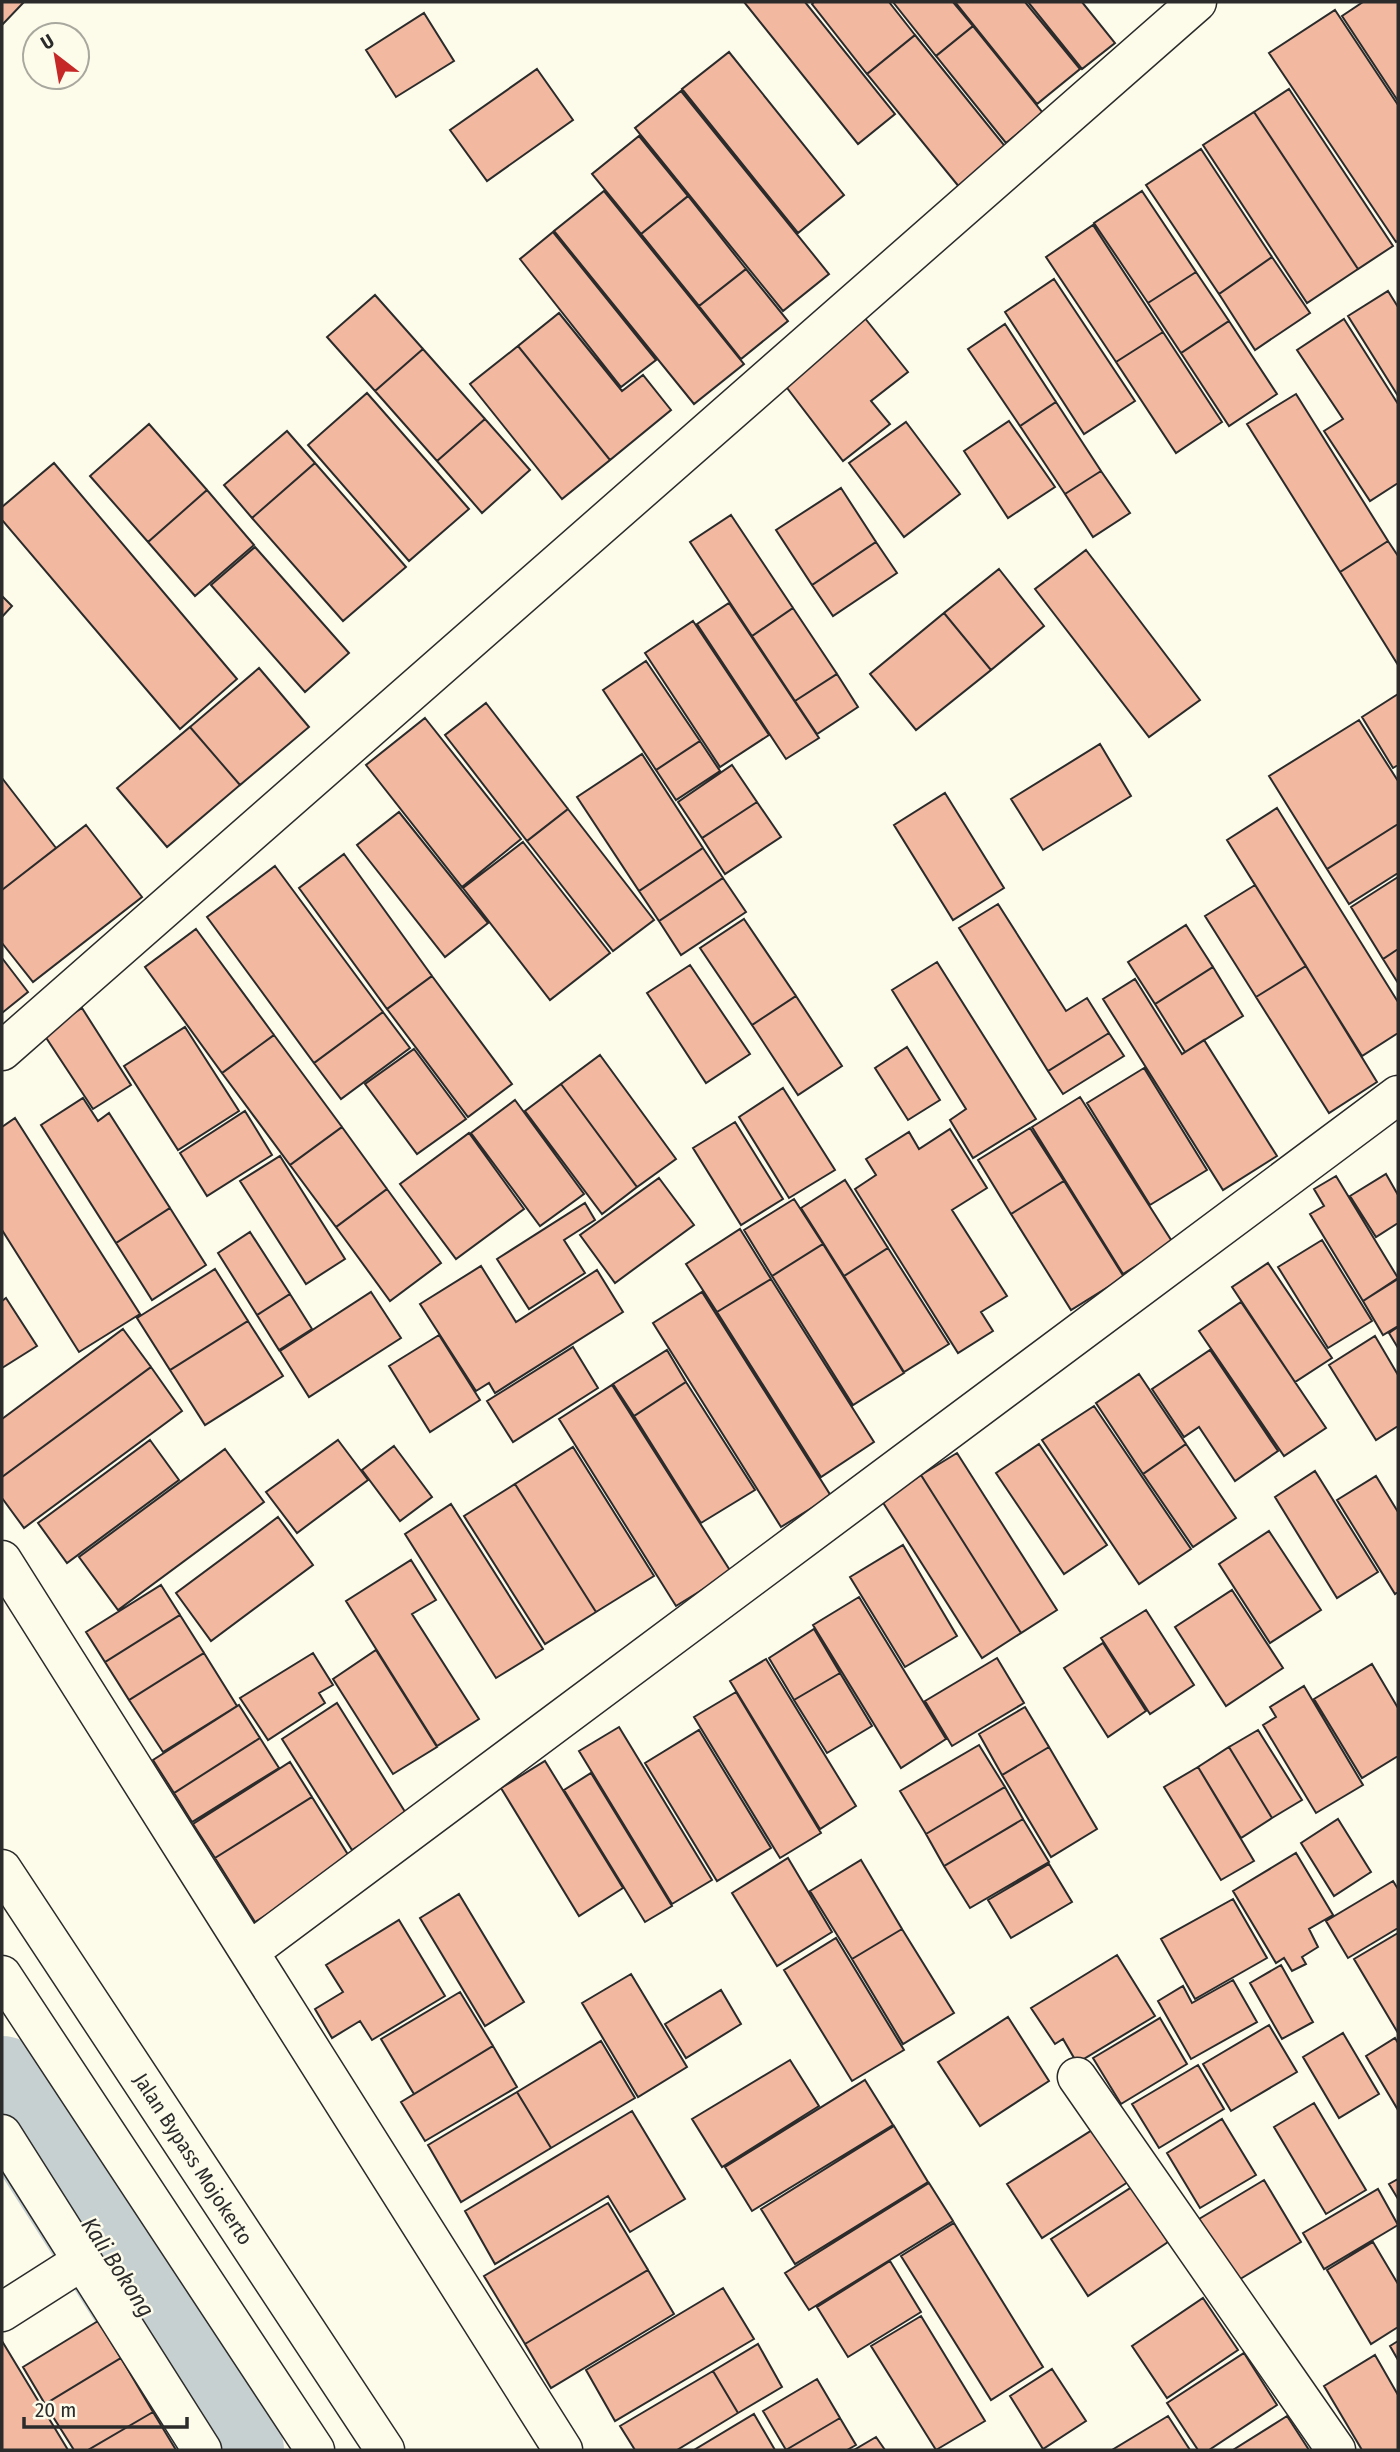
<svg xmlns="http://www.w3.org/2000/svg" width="1400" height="2452" font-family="'Fira Sans Condensed',sans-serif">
<rect width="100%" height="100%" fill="#fdfbea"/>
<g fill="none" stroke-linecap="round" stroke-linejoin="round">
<path stroke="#c7d0d0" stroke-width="98" d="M 2,2085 L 235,2450"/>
</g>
<path fill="#f2b8a0" stroke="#2b2b2b" stroke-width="2" d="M 2,2 L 24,2 L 2,25 Z
M 744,2 L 805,2 L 895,114 L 858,144 Z
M 814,2 L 889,2 L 915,35 L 867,74 L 812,4 Z
M 893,2 L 953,2 L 973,26 L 936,56 Z
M 955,2 L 1025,2 L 1080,69 L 1037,104 Z
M 1028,2 L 1082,2 L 1115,43 L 1082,69 Z
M 1363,2 L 1398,2 L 1398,101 L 1342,16 Z
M 1335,10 L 1398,105 L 1398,241 L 1396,242 L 1269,53 Z
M 424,13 L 454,61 L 396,97 L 366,50 Z
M 973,26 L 1043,113 L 1006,143 L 936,56 Z
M 915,35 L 1008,150 L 960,188 L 867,74 Z
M 729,52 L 844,195 L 798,233 L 682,89 Z
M 537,69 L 573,120 L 487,181 L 450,130 Z
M 1289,89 L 1393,246 L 1358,269 L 1254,112 Z
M 681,91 L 829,274 L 783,311 L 635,128 Z
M 1254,112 L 1358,269 L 1307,303 L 1203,145 Z
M 639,136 L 688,196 L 641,234 L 592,174 Z
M 1201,149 L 1272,257 L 1219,294 L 1146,185 Z
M 604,191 L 744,364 L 694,404 L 554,231 Z
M 1142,191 L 1196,272 L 1148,303 L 1094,223 Z
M 688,196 L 746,269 L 699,306 L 641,234 Z
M 1093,225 L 1163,332 L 1116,362 L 1046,257 Z
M 553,232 L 656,360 L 621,387 L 520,259 Z
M 1272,257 L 1310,313 L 1255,350 L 1219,294 Z
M 746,269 L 788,321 L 741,359 L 699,306 Z
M 1196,272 L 1229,321 L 1181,353 L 1148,303 Z
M 1054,279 L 1135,401 L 1084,434 L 1005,312 Z
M 1388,291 L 1398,307 L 1398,396 L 1348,316 Z
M 375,295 L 423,349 L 375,391 L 327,337 Z
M 559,313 L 622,391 L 643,375 L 671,410 L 610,460 L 518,346 Z
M 864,317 L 908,372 L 871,401 L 890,424 L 843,461 L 781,380 Z
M 1344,319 L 1398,404 L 1398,483 L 1370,501 L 1324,431 L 1343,419 L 1297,350 Z
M 1229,321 L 1277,394 L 1229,426 L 1181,353 Z
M 1005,324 L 1056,402 L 1020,426 L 968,349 Z
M 1163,332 L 1222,422 L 1176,453 L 1116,362 Z
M 518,346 L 610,460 L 562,499 L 470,384 Z
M 423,349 L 485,419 L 437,461 L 375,391 Z
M 367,393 L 469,509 L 409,561 L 308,445 Z
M 1296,394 L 1388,541 L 1340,572 L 1247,424 Z
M 1056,402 L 1101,471 L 1065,494 L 1020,426 Z
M 485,419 L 530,470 L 482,513 L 437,461 Z
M 1009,421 L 1055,487 L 1008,518 L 964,451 Z
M 906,422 L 960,494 L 904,537 L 849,463 Z
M 149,424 L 207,490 L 148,542 L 90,476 Z
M 287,431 L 315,463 L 252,518 L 224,485 Z
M 54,463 L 237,679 L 180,729 L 2,520 L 2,507 Z
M 315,463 L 406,567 L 343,621 L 252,518 Z
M 1101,471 L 1130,513 L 1093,537 L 1065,494 Z
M 841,488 L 876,542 L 812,585 L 776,530 Z
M 207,490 L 254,545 L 195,596 L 148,542 Z
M 731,515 L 793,608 L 752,636 L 690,542 Z
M 1388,541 L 1398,556 L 1398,665 L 1340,572 Z
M 876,542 L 897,573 L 833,616 L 812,585 Z
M 255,547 L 349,653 L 305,692 L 211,585 Z
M 1086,550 L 1200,700 L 1149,737 L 1035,589 Z
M 999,569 L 1044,626 L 991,670 L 944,613 Z
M 2,596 L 12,606 L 2,617 Z
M 729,603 L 819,738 L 786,759 L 697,624 Z
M 793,608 L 837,674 L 795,701 L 752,636 Z
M 944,613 L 991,670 L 916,730 L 870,674 Z
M 693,621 L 769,735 L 720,767 L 645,653 Z
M 646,661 L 700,741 L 656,770 L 603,690 Z
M 259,668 L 309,727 L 240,785 L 190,727 Z
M 837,674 L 858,707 L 817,734 L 795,701 Z
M 1398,694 L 1398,765 L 1393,768 L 1362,717 Z
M 486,703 L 568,809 L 527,841 L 445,735 Z
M 425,718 L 521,839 L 462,887 L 366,765 Z
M 1359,720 L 1398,781 L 1398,824 L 1327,869 L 1269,776 Z
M 190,727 L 240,785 L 167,847 L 117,788 Z
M 700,741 L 720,771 L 676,800 L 656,770 Z
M 1100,744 L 1131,796 L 1043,850 L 1011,799 Z
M 642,754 L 703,848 L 639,891 L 577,797 Z
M 732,765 L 757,802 L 702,838 L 678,802 Z
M 2,778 L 56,848 L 2,890 Z
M 945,793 L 1004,888 L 953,920 L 894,825 Z
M 757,802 L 781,837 L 725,874 L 702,838 Z
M 1277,808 L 1398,1002 L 1398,1033 L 1362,1056 L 1227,840 Z
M 568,809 L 654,920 L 613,951 L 527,841 Z
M 399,812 L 488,923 L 445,957 L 357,845 Z
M 1398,824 L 1398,873 L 1349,904 L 1327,869 Z
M 86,825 L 142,897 L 33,982 L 2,943 L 2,890 Z
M 523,842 L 610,953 L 550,1000 L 463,888 Z
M 703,848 L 723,878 L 659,921 L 639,891 Z
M 344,854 L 432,976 L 387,1009 L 299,888 Z
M 275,866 L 383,1012 L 314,1063 L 207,917 Z
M 1398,877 L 1398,949 L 1383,959 L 1351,907 Z
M 723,878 L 746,912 L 681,955 L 659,921 Z
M 1255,885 L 1306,966 L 1256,997 L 1205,916 Z
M 998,904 L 1066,1011 L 1087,998 L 1109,1033 L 1048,1071 L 959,928 Z
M 744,919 L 796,996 L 752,1025 L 700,948 Z
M 1186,925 L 1213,967 L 1155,1004 L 1128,962 Z
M 196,929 L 274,1035 L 222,1073 L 145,967 Z
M 1398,949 L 1398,983 L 1383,959 Z
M 2,958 L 28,992 L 2,1013 Z
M 937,962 L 1036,1119 L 973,1158 L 950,1120 L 966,1109 L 892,990 Z
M 690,965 L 750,1054 L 706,1083 L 647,993 Z
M 1306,966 L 1377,1082 L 1329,1113 L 1256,997 Z
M 1213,967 L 1243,1016 L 1185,1052 L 1155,1004 Z
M 432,976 L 512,1084 L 468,1117 L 387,1009 Z
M 1135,979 L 1182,1054 L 1204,1040 L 1277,1156 L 1223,1190 L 1103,999 Z
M 796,996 L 842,1066 L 798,1095 L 752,1025 Z
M 82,1008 L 131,1085 L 93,1109 L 43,1033 Z
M 383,1012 L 410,1048 L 341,1099 L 314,1063 Z
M 185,1027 L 239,1111 L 178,1150 L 124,1066 Z
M 1109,1033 L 1124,1056 L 1063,1094 L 1048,1071 Z
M 274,1035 L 342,1127 L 290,1165 L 222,1073 Z
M 907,1047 L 940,1100 L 908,1120 L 875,1068 Z
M 414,1049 L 466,1119 L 417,1154 L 365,1084 Z
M 600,1055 L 676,1159 L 637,1187 L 561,1084 Z
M 1144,1068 L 1207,1170 L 1150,1205 L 1087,1103 Z
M 561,1084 L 637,1187 L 602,1214 L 525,1111 Z
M 783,1088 L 835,1170 L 789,1198 L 739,1117 Z
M 1080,1097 L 1173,1243 L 1123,1274 L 1032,1127 Z
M 83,1098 L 98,1121 L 109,1113 L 170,1208 L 116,1243 L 41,1125 Z
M 515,1100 L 584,1194 L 540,1226 L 471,1133 Z
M 245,1111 L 272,1155 L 207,1196 L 180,1153 Z
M 15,1118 L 140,1314 L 79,1352 L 2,1230 L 2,1127 Z
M 735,1122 L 783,1199 L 741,1225 L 693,1148 Z
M 342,1127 L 387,1189 L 336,1227 L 290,1165 Z
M 1030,1128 L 1064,1181 L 1011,1214 L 978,1160 Z
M 950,1129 L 987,1188 L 952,1210 L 1007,1296 L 981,1312 L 993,1331 L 958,1353 L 855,1189 L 876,1175 L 866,1159 L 909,1132 L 919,1149 Z
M 469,1133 L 524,1209 L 456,1259 L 400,1184 Z
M 280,1156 L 345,1259 L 306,1284 L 240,1181 Z
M 1386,1174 L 1398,1195 L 1398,1223 L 1376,1237 L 1350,1196 Z
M 1336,1176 L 1398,1278 L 1363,1301 L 1310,1214 L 1324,1206 L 1314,1189 Z
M 659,1178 L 694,1225 L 615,1283 L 580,1235 Z
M 845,1180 L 888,1248 L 844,1276 L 801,1208 Z
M 1064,1181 L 1124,1277 L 1071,1310 L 1011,1214 Z
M 387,1189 L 441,1263 L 390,1301 L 336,1227 Z
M 794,1199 L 823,1244 L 772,1276 L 744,1230 Z
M 585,1203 L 595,1220 L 564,1240 L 585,1273 L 529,1309 L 497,1259 Z
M 170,1208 L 206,1265 L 152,1300 L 116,1243 Z
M 740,1229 L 771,1279 L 717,1312 L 686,1264 Z
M 250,1232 L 290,1294 L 257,1315 L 218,1253 Z
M 1322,1240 L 1372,1321 L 1328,1348 L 1278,1267 Z
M 823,1244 L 904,1373 L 853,1405 L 772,1276 Z
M 888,1248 L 949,1344 L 904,1372 L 844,1276 Z
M 1268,1263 L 1332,1358 L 1295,1382 L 1232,1287 Z
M 481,1266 L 516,1322 L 597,1270 L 623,1312 L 495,1393 L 489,1383 L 476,1391 L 420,1304 Z
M 215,1269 L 248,1321 L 170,1370 L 137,1318 Z
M 771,1279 L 874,1442 L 821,1477 L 717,1312 Z
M 1398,1279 L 1398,1326 L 1383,1335 L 1363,1301 Z
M 371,1292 L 401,1338 L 309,1397 L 280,1351 Z
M 702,1292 L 831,1496 L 781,1527 L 653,1323 Z
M 290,1294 L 312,1329 L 279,1350 L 257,1315 Z
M 6,1298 L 37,1346 L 2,1368 L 2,1301 Z
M 1241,1302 L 1326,1428 L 1284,1456 L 1199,1331 Z
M 248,1321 L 283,1376 L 205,1425 L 170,1370 Z
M 1398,1327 L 1398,1348 L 1389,1333 Z
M 123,1329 L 151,1367 L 2,1477 L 2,1419 Z
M 439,1335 L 480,1400 L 430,1432 L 389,1366 Z
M 1375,1336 L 1398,1375 L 1398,1426 L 1376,1440 L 1329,1365 Z
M 573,1347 L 598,1388 L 513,1442 L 487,1401 Z
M 667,1350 L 686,1382 L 634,1416 L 613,1384 Z
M 1210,1350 L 1278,1451 L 1235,1481 L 1199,1427 L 1184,1437 L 1152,1389 Z
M 151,1367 L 182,1411 L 24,1528 L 2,1498 L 2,1477 Z
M 1139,1374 L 1186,1444 L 1143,1474 L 1096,1403 Z
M 686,1382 L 755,1490 L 701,1523 L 634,1416 Z
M 612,1385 L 731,1572 L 676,1606 L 559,1419 Z
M 1094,1406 L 1191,1549 L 1139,1584 L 1042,1440 Z
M 150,1440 L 179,1480 L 67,1563 L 38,1523 Z
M 338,1440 L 368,1480 L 297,1533 L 266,1492 Z
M 1039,1444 L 1107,1545 L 1064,1574 L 996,1473 Z
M 1186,1444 L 1236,1518 L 1193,1547 L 1143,1474 Z
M 394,1446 L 432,1497 L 400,1521 L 362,1470 Z
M 573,1447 L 654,1576 L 596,1612 L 515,1484 Z
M 225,1449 L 264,1502 L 118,1610 L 79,1557 Z
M 957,1453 L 1057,1610 L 1021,1633 L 921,1475 Z
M 1315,1471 L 1378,1572 L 1337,1598 L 1275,1497 Z
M 921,1475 L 1021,1633 L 982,1658 L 882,1501 Z
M 1376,1476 L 1398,1512 L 1398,1592 L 1395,1594 L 1337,1500 Z
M 515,1484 L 596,1612 L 545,1644 L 464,1516 Z
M 451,1504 L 543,1649 L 496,1678 L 405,1534 Z
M 278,1517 L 313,1565 L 211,1641 L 176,1593 Z
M 1269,1531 L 1321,1610 L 1270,1643 L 1219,1564 Z
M 903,1545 L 957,1636 L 905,1667 L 850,1577 Z
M 411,1560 L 436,1600 L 412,1614 L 479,1719 L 437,1746 L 346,1601 Z
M 161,1585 L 180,1615 L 105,1662 L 86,1632 Z
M 1232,1590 L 1283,1668 L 1226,1706 L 1175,1627 Z
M 859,1597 L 946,1739 L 901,1768 L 813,1625 Z
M 1146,1610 L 1194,1685 L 1150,1714 L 1101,1638 Z
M 180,1615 L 204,1653 L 129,1700 L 105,1662 Z
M 814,1629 L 840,1673 L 794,1700 L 769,1658 Z
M 1103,1643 L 1146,1711 L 1108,1737 L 1064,1668 Z
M 376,1650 L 437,1747 L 393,1774 L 333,1679 Z
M 204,1653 L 237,1706 L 163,1752 L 129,1700 Z
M 313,1653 L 333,1685 L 319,1693 L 325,1703 L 268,1740 L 240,1698 Z
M 997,1658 L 1024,1703 L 952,1746 L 925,1701 Z
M 766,1659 L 856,1806 L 820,1829 L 730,1681 Z
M 1372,1664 L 1398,1708 L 1398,1756 L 1362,1778 L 1314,1699 Z
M 840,1673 L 872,1726 L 827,1753 L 794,1700 Z
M 1304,1686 L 1363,1785 L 1316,1813 L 1263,1725 L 1276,1717 L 1270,1707 Z
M 736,1692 L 821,1833 L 780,1858 L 694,1717 Z
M 337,1703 L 407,1815 L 352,1850 L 282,1739 Z
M 239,1705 L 260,1738 L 174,1793 L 153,1760 Z
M 1025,1707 L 1049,1747 L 1002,1775 L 979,1734 Z
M 619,1727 L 712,1880 L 672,1904 L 579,1751 Z
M 699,1730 L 771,1848 L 717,1881 L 645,1763 Z
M 1258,1730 L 1302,1800 L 1272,1818 L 1229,1747 Z
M 260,1738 L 279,1768 L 192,1822 L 174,1793 Z
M 979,1745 L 1005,1787 L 926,1834 L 900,1791 Z
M 1049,1747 L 1097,1829 L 1051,1857 L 1002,1775 Z
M 1229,1747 L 1272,1818 L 1241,1838 L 1198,1767 Z
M 545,1761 L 623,1888 L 579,1916 L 501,1788 Z
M 290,1762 L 312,1797 L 215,1858 L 193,1824 Z
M 1198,1767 L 1254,1861 L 1221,1880 L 1164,1787 Z
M 591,1773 L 672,1906 L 645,1922 L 564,1790 Z
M 1005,1787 L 1023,1819 L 944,1866 L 926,1834 Z
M 312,1797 L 352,1861 L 255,1922 L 215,1858 Z
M 1023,1819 L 1049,1862 L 970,1908 L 944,1866 Z
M 1338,1819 L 1371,1872 L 1334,1896 L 1301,1843 Z
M 1296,1853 L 1333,1915 L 1309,1929 L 1318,1947 L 1302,1957 L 1306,1964 L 1292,1971 L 1284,1958 L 1276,1963 L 1233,1891 Z
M 788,1858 L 832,1932 L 777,1966 L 732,1893 Z
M 861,1860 L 902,1929 L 852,1959 L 810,1891 Z
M 1049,1864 L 1072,1902 L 1011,1938 L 988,1900 Z
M 1393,1881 L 1398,1889 L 1398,1928 L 1348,1958 L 1326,1921 Z
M 459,1894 L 524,2002 L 485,2026 L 420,1918 Z
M 1233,1899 L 1267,1958 L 1195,1999 L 1161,1939 Z
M 399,1920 L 445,1996 L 372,2040 L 360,2021 L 332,2038 L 315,2009 L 343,1992 L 326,1965 Z
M 902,1929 L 954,2013 L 903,2044 L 852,1959 Z
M 1398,1933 L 1398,2033 L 1354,1959 Z
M 836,1938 L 904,2050 L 852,2081 L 784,1970 Z
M 1117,1955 L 1155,2016 L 1077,2063 L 1063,2039 L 1055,2044 L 1031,2008 Z
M 1281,1965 L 1313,2022 L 1282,2039 L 1250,1983 Z
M 631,1974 L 687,2067 L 638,2097 L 582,2003 Z
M 1233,1980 L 1257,2022 L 1191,2059 L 1158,2001 L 1183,1986 L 1192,2003 Z
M 721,1990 L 741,2024 L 686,2058 L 665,2024 Z
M 460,1992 L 493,2046 L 414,2094 L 381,2039 Z
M 1008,2017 L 1049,2081 L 980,2126 L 938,2062 Z
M 1160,2018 L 1187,2064 L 1121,2104 L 1093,2058 Z
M 1269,2025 L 1297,2072 L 1231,2111 L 1203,2064 Z
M 1343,2033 L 1379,2094 L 1339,2118 L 1303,2057 Z
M 1395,2038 L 1398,2043 L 1398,2110 L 1366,2056 Z
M 601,2041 L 635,2098 L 551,2148 L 517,2092 Z
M 493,2046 L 517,2087 L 425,2141 L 401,2102 Z
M 790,2060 L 819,2106 L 722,2167 L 692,2119 Z
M 1198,2065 L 1224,2109 L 1159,2148 L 1132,2104 Z
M 865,2080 L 893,2125 L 752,2211 L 725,2167 Z
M 517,2092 L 551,2148 L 461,2202 L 428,2145 Z
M 1314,2103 L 1366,2190 L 1326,2214 L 1274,2127 Z
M 632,2111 L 685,2199 L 630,2232 L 608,2196 L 495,2264 L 465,2211 Z
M 1222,2119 L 1256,2175 L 1200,2208 L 1167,2153 Z
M 894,2126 L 928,2182 L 795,2264 L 761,2209 Z
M 1097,2127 L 1131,2180 L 1042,2238 L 1007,2184 Z
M 1398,2179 L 1398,2199 L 1389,2184 Z
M 1264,2180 L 1301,2242 L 1237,2281 L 1199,2219 Z
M 929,2183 L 953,2221 L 809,2310 L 785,2273 Z
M 1132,2187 L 1168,2242 L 1088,2296 L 1051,2239 Z
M 1378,2189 L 1398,2225 L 1324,2269 L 1303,2233 Z
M 608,2203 L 648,2270 L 525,2344 L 484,2276 Z
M 954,2223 L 1043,2367 L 991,2400 L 901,2256 Z
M 1373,2242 L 1398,2284 L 1398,2327 L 1371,2344 L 1327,2270 Z
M 890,2261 L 921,2312 L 848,2357 L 817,2307 Z
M 648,2270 L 674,2314 L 551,2388 L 525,2344 Z
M 723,2288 L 754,2339 L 615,2421 L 586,2370 Z
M 1203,2298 L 1238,2350 L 1167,2398 L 1132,2346 Z
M 921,2316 L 985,2421 L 936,2450 L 871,2346 Z
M 98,2321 L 121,2358 L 45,2404 L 23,2367 Z
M 2,2341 L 68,2450 L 2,2450 Z
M 1398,2341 L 1398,2360 L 1390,2346 Z
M 758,2344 L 782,2387 L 738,2413 L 713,2371 Z
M 1244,2353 L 1277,2405 L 1209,2450 L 1198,2450 L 1167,2403 Z
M 1375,2355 L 1398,2395 L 1398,2450 L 1362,2450 L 1324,2386 Z
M 121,2358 L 153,2412 L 88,2450 L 74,2450 L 45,2404 Z
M 1052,2369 L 1086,2421 L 1043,2449 L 1010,2396 Z
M 713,2371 L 738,2413 L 677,2450 L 635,2450 L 620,2426 Z
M 817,2379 L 840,2418 L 786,2450 L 763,2411 Z
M 153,2412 L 176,2450 L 88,2450 Z
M 754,2414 L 775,2450 L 694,2450 Z
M 1168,2416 L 1190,2450 L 1112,2450 Z
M 1287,2416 L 1309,2450 L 1233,2450 Z
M 840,2418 L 856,2445 L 847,2450 L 786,2450 Z
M 876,2437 L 885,2450 L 854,2450 Z"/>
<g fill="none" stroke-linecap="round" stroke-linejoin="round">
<defs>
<path id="minor" d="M 2,1051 L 1197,2
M 2,1560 L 563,2450
M 250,1951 L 1398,1095
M 1077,2077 L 1336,2450
M 2,2134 L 202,2450
M 2,2312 L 82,2261"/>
<path id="trunk" d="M 2,1869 L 385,2450
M 2,1975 L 315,2450"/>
</defs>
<use href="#minor" stroke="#2b2b2b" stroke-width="41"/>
<use href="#trunk" stroke="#2b2b2b" stroke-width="41"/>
<use href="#minor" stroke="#fdfbea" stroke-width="38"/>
<use href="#trunk" stroke="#fdfbea" stroke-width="38"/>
</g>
<g text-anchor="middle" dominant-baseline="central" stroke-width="5" stroke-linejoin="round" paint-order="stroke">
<g font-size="21" fill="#2b2b2b" stroke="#fdfbea">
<text transform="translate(193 2159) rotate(57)">Jalan Bypass Mojokerto</text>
</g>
<g font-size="23" font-style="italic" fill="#2b2b2b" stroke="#fdfbea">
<text transform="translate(118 2267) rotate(57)">Kali Bokong</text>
</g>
</g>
<rect width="1400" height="2452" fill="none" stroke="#2b2b2b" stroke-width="7"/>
<g transform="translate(56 56) rotate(329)"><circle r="33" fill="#fdfbea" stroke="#a9a89e" stroke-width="2"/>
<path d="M0-5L12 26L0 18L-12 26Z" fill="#c62828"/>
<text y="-10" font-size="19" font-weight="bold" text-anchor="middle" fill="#2b2b2b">U</text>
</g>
<path d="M24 2417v10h163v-10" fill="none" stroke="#2b2b2b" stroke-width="3.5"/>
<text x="35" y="2417" font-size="21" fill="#2b2b2b" stroke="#fdfbea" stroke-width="5" paint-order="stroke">20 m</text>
</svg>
